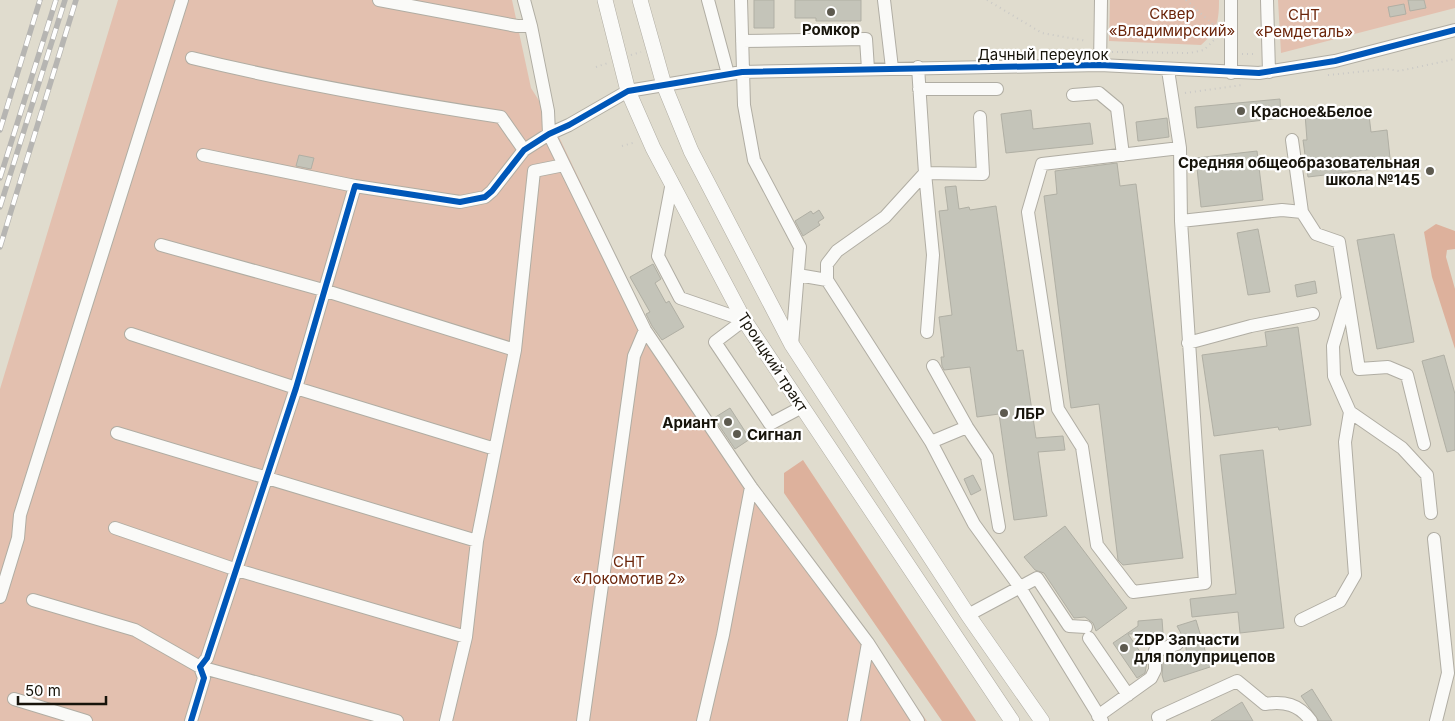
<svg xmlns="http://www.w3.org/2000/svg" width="1455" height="721" font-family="Inter,sans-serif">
<rect width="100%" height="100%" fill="#e0dcce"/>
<path fill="#e3c0af" d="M 118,0 L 512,0 L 531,88 L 550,118 L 654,336 L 738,461 L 927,721 L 0,721 L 0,389 Z
M 1110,0 L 1219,0 C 1219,22 1217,31 1201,45 L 1109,41 Z
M 1278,0 L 1455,0 L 1455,8 L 1281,53 Z"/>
<path fill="#ddb19c" d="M 1436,224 L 1455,231 L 1455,249 L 1447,250 L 1446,257 L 1455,289 L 1455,349 L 1432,277 L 1424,232 Z
M 803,460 L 976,721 L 942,721 L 784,493 L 784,473 Z"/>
<path fill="#c4c4b9" stroke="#b0afa4" d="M 754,0 L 774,0 L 774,28 L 754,28 Z
M 795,0 L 861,0 L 861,21 L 816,21 L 816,18 L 795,18 Z
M 1408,0 L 1424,0 L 1426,8 L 1410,11 Z
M 1404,4 L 1406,14 L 1390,17 L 1388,7 Z
M 1280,99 L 1281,118 L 1197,128 L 1195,107 Z
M 1368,107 L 1371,132 L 1387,130 L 1391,167 L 1308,177 L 1303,140 L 1307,140 L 1305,114 Z
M 1031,110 L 1033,129 L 1090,123 L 1093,144 L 1006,153 L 1001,114 Z
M 1167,118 L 1169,137 L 1138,141 L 1136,122 Z
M 1257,151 L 1263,200 L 1201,207 L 1196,158 Z
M 299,155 L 314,158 L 311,169 L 296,166 Z
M 1117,163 L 1120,186 L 1136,184 L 1183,558 L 1123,565 L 1118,560 L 1099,404 L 1071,408 L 1044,196 L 1057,194 L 1055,171 Z
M 956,186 L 959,209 L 969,207 L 970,210 L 996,206 L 1017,351 L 1023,350 L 1036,438 L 1063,436 L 1065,450 L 1038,452 L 1047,516 L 1014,520 L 999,414 L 977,417 L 970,367 L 944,370 L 942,366 L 941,357 L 944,357 L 939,317 L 952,315 L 939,211 L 948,210 L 945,187 Z
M 819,210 L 824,218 L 818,222 L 820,225 L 803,236 L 795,221 L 811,211 L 813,214 Z
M 1258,229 L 1270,292 L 1248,295 L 1237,233 Z
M 1394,234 L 1414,342 L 1377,349 L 1357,240 Z
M 653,264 L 661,279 L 655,283 L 666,303 L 669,301 L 684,327 L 662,340 L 652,326 L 646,314 L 650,312 L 630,277 Z
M 1315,281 L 1317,293 L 1297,297 L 1295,285 Z
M 1298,327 L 1311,425 L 1279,430 L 1278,427 L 1214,436 L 1202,355 L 1267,346 L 1265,332 Z
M 1444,355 L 1455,394 L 1455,450 L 1447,452 L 1422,361 Z
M 730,408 L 750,439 L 735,449 L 714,418 Z
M 1263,450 L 1284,628 L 1240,633 L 1238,612 L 1192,617 L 1190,599 L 1236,594 L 1220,455 Z
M 973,475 L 981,490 L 971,495 L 964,479 Z
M 1065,526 L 1127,608 L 1096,631 L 1093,623 L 1085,617 L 1074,618 L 1044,573 L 1035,570 L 1024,557 Z
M 1162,619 L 1163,633 L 1128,634 L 1147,662 L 1145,673 L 1137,678 L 1113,643 L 1138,626 L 1138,621 Z
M 1196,620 L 1210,667 L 1164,682 L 1162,675 L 1163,663 L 1187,656 L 1185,641 L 1177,626 Z
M 1312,689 L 1332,721 L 1319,721 L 1301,696 Z
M 1242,702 L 1253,721 L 1211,721 Z"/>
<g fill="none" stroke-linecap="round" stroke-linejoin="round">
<defs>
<path id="minor" d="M 379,0 L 517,26 L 531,26 L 548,111 L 549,134 L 645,330 L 751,487 L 868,643 L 918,721
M 524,0 L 531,26
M 708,0 L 728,74
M 741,0 L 744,105 L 754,160 L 800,247 L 792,345
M 884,0 L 892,68
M 1267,0 L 1269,72
M 742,41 L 866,39 L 868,69
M 192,58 C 294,83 397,101 501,117 L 524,150
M 1100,65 L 1101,0
M 918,67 L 925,173 L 983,174 L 980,117
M 1168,70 L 1180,148 L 1181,221 L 1205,583 L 1133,592 L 1097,545 L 1082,447 L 1058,409 L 1028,212 L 1042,164 L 1180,148
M 1231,73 L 1231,0
M 919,89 L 997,89
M 1073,95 L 1099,93 L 1117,108 L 1123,155
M 1292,140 L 1302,212
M 203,155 L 355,186
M 925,173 L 933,255 L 927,332
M 672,182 L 658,256 L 680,298 L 744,320
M 1181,221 L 1282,210 L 1302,212 L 1316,234 L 1339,242 L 1359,369 L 1388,367 L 1407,375 L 1424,444
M 161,245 L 323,290 L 515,350
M 798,275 L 827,280 L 931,442 L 974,524 L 1019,586 L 1102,721
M 827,280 L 827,264 L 837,251 L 885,217 L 925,173
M 744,320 L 715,342 L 770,424 L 802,407
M 131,334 L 296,388 L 495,449
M 1188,343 L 1251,326 L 1313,314
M 933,366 L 967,427 L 987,457 L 999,527
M 1350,412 L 1402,448 L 1427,475 L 1431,513
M 117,433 L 477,541
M 931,442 L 967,427
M 115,528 L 237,570 L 466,637
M 1434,539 L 1448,673 L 1436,721
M 0,597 L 18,538 L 20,515 L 182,0
M 33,600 L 135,630 L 200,667 L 397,721
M 968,615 L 1037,578 L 1069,626 L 1086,627
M 1301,620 L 1340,601 L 1355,575 L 1345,442 L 1350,412 L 1334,376 L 1333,346 L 1346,302
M 1089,638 L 1128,695
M 14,699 L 86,721
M 1098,716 L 1151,678 L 1155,670 L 1155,651 L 1177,644
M 191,721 L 204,678 L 200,667 L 207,658 L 296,388 L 355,186 L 460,202 L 485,197 L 492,191 L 524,150 L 549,134 L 569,125 L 628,91 L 742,72 L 1100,65 L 1259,73 L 1335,61 L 1455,30
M 446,721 L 466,637 L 477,541 L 515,350 L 534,171 L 564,165
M 583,721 L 634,356 L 645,330
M 703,721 L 723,635 L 751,487
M 854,721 L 868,643
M 1160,721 L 1158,717 L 1237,681 L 1265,704 C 1284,701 1299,704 1311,721"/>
<path id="major" d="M 605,0 L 628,91 L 653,148 L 744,320 L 1012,721
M 640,0 L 664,85 L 691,151 L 792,345 L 968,615 L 1042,721"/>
</defs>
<use href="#minor" stroke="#b0ada3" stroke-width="14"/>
<use href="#major" stroke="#b0ada3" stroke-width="16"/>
<path stroke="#cac9c6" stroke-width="2" stroke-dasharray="1 4" stroke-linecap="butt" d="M 987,0 L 1042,33 L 1087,41
M 1186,0 L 1219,30
M 1112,52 L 1190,53 L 1204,50 L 1218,36
M 1242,54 L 1257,54
M 631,55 L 641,52
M 596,67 L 608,63
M 1328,75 L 1387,69 L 1399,71 L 1455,59
M 1185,93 L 1242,85
M 622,146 L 636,142"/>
<use href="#minor" stroke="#fafaf8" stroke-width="12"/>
<use href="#major" stroke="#fafaf8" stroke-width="15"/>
<defs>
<path id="rail" d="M 0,130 L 40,0
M 0,178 L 56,0
M 0,207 L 65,0
M 0,247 L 76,0"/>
</defs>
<use href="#rail" stroke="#b6b5b2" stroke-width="5.5"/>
<use href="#rail" stroke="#fff" stroke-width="4" stroke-dasharray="11" stroke-linecap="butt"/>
<defs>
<path id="cycleway" d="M 191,721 L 204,678 L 200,667 L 207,658 L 296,388 L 355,186 L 460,202 L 485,197 L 492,191 L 524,150 L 549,134 L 569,125 L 628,91 L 742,72 L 1100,65 L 1259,73 L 1335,61 L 1455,30"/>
</defs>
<use href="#cycleway" stroke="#fff" stroke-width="9"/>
<use href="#cycleway" stroke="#0057b8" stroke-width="6"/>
</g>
<g fill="#5d5a4f" stroke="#fff" stroke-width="2">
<circle cx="831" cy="12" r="5"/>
<circle cx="1241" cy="111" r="5"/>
<circle cx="1430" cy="171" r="5"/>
<circle cx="1004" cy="413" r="5"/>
<circle cx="728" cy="422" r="5"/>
<circle cx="737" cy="434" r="5"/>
<circle cx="1124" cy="648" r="5"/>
</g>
<g text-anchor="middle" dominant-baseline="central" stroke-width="4.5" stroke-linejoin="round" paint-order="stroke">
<g font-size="15" fill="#6b250a" stroke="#fff">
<text x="1172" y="13">Сквер<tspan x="1172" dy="17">«Владимирский»</tspan></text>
<text x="1304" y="14">СНТ<tspan x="1304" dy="17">«Ремдеталь»</tspan></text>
<text x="629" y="561">СНТ<tspan x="629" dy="17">«Локомотив 2»</tspan></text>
</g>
<g font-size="15" font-weight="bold" fill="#17140b" stroke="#fff" text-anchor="start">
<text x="831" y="29" text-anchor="middle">Ромкор</text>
<text x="1251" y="111">Красное&amp;Белое</text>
<text x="1420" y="162" text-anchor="end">Средняя общеобразовательная<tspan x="1420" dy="17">школа №145</tspan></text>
<text x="1014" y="413">ЛБР</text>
<text x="718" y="422" text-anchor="end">Ариант</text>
<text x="747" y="434">Сигнал</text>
<text x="1134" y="639">ZDP Запчасти<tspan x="1134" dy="17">для полуприцепов</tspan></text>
</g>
<g font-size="15" fill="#17140b" stroke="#fff">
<text x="1043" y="54">Дачный переулок</text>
<text transform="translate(773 362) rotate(57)">Троицкий тракт</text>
</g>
</g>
<path d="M18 696v8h88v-8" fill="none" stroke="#17140b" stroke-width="2.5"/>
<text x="25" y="696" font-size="15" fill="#17140b" stroke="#ffffff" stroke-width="4" paint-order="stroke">50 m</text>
</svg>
